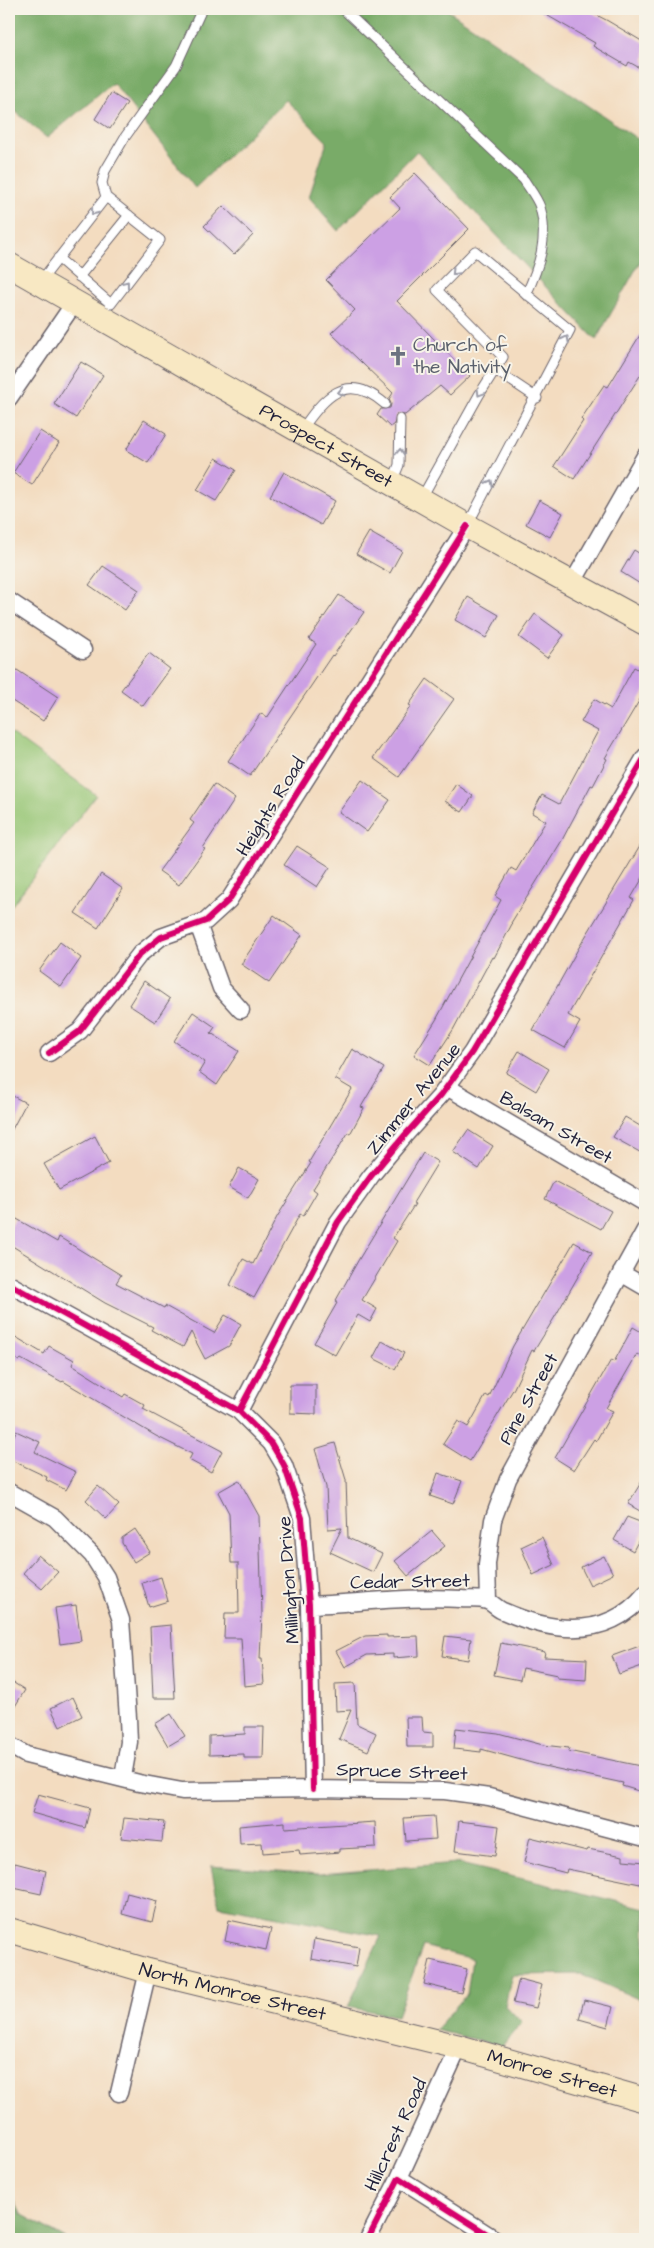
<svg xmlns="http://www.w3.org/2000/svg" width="654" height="2248" font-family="'Architects Daughter',sans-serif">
<rect width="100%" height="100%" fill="#f7f3e8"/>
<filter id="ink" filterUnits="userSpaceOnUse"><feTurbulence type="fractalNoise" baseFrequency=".02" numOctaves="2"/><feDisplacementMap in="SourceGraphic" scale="10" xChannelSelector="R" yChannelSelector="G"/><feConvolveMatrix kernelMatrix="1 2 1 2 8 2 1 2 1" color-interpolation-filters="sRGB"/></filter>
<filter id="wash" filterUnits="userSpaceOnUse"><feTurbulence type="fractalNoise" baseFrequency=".0096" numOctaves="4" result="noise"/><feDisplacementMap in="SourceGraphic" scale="20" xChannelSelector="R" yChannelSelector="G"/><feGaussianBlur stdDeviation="1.12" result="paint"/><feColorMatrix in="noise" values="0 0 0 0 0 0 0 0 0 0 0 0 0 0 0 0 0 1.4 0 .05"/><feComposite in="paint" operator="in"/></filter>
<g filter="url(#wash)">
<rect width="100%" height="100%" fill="#f3dcc0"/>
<path fill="#97c676" stroke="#5c7458" d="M 9,732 L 96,795 L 9,909 Z"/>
<path fill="#79ab67" stroke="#4e6651" d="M 9,9 L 446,9 L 645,144 L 645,253 L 596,340 L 417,151 L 338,231 L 309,197 L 327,142 L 286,100 L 195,188 L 113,83 L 47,138 L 9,106 Z
M 456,1863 L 645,1908 L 645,2002 L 581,1974 L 512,1975 L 505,2006 L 522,2022 L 502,2046 L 435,2030 L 467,1994 L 472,1959 L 423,1946 L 397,2016 L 348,2007 L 381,1936 L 219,1906 L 211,1866 L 319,1874 Z
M 9,2189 L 21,2214 L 66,2239 L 9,2239 Z"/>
<g id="blocks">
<path fill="#cca0e4" d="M 536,9 L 585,9 L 608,21 L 645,43 L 645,71 L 629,62 L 627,66 L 593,46 L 595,43 Z
M 111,93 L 127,103 L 110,129 L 95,119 Z
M 415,173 L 469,229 L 397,301 L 470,376 L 450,395 L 440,386 L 405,415 L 397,414 L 394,424 L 390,427 L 377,415 L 381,409 L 390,408 L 391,404 L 389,399 L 393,393 L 331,333 L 355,310 L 326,280 L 400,208 L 390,197 Z
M 223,206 L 253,235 L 234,255 L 204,226 Z
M 645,327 L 645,368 L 574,479 L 554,466 L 583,421 L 581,419 L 604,385 L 608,387 Z
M 81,362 L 103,375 L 76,418 L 54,404 Z
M 144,420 L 166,434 L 148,463 L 126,450 Z
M 40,431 L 59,443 L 32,485 L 13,473 Z
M 216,458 L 236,470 L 216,501 L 197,490 Z
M 284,472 L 335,501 L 321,525 L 270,496 Z
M 539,500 L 563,513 L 550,537 L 526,524 Z
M 369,532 L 402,551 L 390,573 L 356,554 Z
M 634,550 L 645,557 L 645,587 L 621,572 Z
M 103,566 L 139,590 L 125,610 L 89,585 Z
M 339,595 L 364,612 L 333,656 L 332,655 L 250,776 L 228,761 L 261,713 L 267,718 L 316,644 L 309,639 Z
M 468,597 L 499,615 L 486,638 L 455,620 Z
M 535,614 L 564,635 L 547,658 L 519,637 Z
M 149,653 L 170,669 L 143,706 L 121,690 Z
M 634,667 L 645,673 L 645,691 L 605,758 L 607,759 L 593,786 L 591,785 L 561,842 L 511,923 L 512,924 L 494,958 L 492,957 L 453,1030 L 430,1065 L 414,1055 L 436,1020 L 501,900 L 495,896 L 511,868 L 516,871 L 546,821 L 532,813 L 542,795 L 559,804 L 598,731 L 581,722 L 594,699 L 611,709 Z
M 14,668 L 58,697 L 43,721 L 9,699 L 9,676 Z
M 427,679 L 454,699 L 399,777 L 373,758 L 411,706 L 409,705 Z
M 362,780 L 390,800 L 367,832 L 339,812 Z
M 214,784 L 235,799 L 203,848 L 205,849 L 179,885 L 159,871 L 194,823 L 190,820 Z
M 456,784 L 473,796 L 462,812 L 445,801 Z
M 645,838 L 645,874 L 631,898 L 634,900 L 568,1015 L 580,1022 L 565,1048 L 533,1030 L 578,949 Z
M 297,846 L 330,867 L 317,887 L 284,865 Z
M 101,874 L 123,889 L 98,928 L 75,913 Z
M 274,915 L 302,935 L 269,983 L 241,964 Z
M 60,942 L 81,958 L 61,987 L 39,971 Z
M 144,981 L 170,999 L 155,1022 L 129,1005 Z
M 193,1012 L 215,1027 L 211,1033 L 239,1051 L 217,1085 L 199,1072 L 205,1062 L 174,1041 Z
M 352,1049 L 384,1068 L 361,1107 L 364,1108 L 350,1134 L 348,1133 L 313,1189 L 317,1192 L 303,1216 L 300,1214 L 254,1298 L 230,1285 L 243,1259 L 253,1264 L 277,1217 L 311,1163 L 309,1162 L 352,1089 L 335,1079 Z
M 519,1051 L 549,1069 L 536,1091 L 506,1073 Z
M 9,1094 L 26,1103 L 9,1135 Z
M 625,1117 L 645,1129 L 645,1155 L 613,1137 Z
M 468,1130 L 493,1146 L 479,1169 L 453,1152 Z
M 95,1136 L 109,1163 L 59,1190 L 44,1164 Z
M 423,1153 L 438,1162 L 413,1203 L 415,1204 L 393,1238 L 397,1241 L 362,1300 L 377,1309 L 370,1322 L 358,1315 L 335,1355 L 314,1343 L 337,1303 L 335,1302 L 359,1259 Z
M 239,1168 L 259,1179 L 248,1198 L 229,1187 Z
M 554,1181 L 611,1211 L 601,1229 L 545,1199 Z
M 15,1218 L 57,1242 L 59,1237 L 121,1275 L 116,1283 L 164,1308 L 165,1306 L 214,1333 L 225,1315 L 241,1324 L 229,1346 L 205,1359 L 191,1332 L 183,1347 L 151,1330 L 153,1327 L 105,1303 L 9,1244 L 9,1230 Z
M 574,1242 L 592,1252 L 556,1315 L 534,1351 L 532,1350 L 514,1388 L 470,1461 L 443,1444 L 458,1421 L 468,1427 L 486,1395 L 489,1397 L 513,1346 Z
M 633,1327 L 645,1334 L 645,1359 L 637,1354 L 606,1408 L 613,1411 L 596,1441 L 594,1439 L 574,1470 L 555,1458 L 611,1360 L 614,1362 Z
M 9,1333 L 44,1354 L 49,1346 L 74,1360 L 72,1365 L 123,1397 L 125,1394 L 145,1405 L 143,1409 L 222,1451 L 211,1472 L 189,1460 L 192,1454 L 156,1436 L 63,1381 L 62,1382 L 21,1359 L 19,1361 L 9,1355 Z
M 382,1341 L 404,1353 L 395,1369 L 373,1358 Z
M 290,1385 L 316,1385 L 316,1414 L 290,1413 Z
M 16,1431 L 40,1442 L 35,1452 L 76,1472 L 66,1490 L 46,1480 L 47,1477 L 9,1459 L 9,1447 Z
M 335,1443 L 346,1480 L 348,1538 L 382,1554 L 373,1572 L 330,1552 L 342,1528 L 328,1529 L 326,1487 L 315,1449 Z
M 438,1473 L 462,1481 L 453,1504 L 430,1496 Z
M 645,1476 L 645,1514 L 628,1504 Z
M 239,1480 L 259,1516 L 262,1614 L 260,1659 L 262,1659 L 264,1684 L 244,1686 L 241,1638 L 224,1638 L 225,1613 L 239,1613 L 238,1563 L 231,1563 L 229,1513 L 218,1492 Z
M 98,1486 L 119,1505 L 106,1519 L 86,1500 Z
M 627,1517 L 645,1524 L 645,1528 L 633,1551 L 614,1540 Z
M 135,1529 L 150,1552 L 134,1562 L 122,1543 L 122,1538 Z
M 432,1531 L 445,1546 L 408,1576 L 395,1561 Z
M 542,1537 L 554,1565 L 533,1575 L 521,1547 Z
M 38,1555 L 58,1572 L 42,1589 L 23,1573 Z
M 604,1556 L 613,1574 L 590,1585 L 581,1567 Z
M 161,1577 L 168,1601 L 149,1607 L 142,1583 Z
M 76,1605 L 81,1641 L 60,1644 L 55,1608 Z
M 171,1625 L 175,1698 L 153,1698 L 150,1627 Z
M 387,1635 L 387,1637 L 418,1636 L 419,1656 L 393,1658 L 393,1654 L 367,1655 L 345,1667 L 336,1651 L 365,1636 Z
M 445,1636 L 471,1639 L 468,1660 L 442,1656 Z
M 501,1643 L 545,1652 L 544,1657 L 587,1659 L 586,1680 L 557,1678 L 557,1675 L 523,1668 L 520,1680 L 494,1675 Z
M 645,1644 L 645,1665 L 619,1674 L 612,1656 Z
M 9,1680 L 25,1690 L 9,1716 Z
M 355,1683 L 357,1724 L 376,1733 L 368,1751 L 339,1739 L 351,1710 L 336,1711 L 335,1684 Z
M 73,1697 L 82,1716 L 60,1727 L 51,1708 Z
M 171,1714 L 185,1736 L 168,1746 L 155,1724 Z
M 406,1717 L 422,1717 L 423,1732 L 433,1733 L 433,1747 L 407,1747 Z
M 245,1727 L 264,1727 L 263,1758 L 244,1758 L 244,1754 L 209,1755 L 209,1736 L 245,1734 Z
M 456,1728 L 498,1733 L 543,1745 L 569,1748 L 568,1751 L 645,1767 L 645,1793 L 622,1786 L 623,1783 L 539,1765 L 481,1749 L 481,1752 L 454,1749 Z
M 38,1794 L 90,1808 L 85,1828 L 32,1813 Z
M 434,1816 L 436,1839 L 406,1841 L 404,1818 Z
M 124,1818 L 164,1822 L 162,1842 L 121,1838 Z
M 459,1821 L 499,1826 L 495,1856 L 455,1851 Z
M 285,1822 L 285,1828 L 375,1822 L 376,1847 L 340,1849 L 340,1852 L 300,1855 L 299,1850 L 263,1853 L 262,1843 L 240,1844 L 239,1826 Z
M 530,1837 L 587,1851 L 588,1849 L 623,1856 L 623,1860 L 645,1862 L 645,1885 L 567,1869 L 566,1873 L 524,1862 Z
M 15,1863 L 46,1871 L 41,1894 L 9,1887 Z
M 127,1893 L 157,1901 L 152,1922 L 122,1914 Z
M 229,1920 L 271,1929 L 266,1950 L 225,1941 Z
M 314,1939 L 359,1947 L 356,1967 L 311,1959 Z
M 430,1960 L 467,1969 L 461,1993 L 424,1984 Z
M 519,1979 L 542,1985 L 536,2008 L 513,2003 Z
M 584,2000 L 613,2007 L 608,2027 L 579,2019 Z"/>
</g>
</g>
<g filter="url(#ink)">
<use href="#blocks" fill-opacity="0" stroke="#6b636a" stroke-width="1"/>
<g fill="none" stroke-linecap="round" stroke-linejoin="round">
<defs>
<path id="lane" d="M 343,9 L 524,180 C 529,188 537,198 540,207 C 549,238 539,267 526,295
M 106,197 L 102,183 L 105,171 L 125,137 L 176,66 L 202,9
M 79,277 L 129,215
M 40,282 L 106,197 L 160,240 L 111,304 L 58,258
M 495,370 L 537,398
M 301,431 C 323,398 346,370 385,404
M 392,482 L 399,465 L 400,419
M 421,499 L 479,395 L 503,357 L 437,290 L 475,251 L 570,330 L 467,526"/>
<path id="street" d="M 9,398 L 75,302
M 573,582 L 645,456
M 9,601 L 83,650
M 198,924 L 221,988 L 241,1010
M 49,1053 L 80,1031 L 140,954 L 161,937 L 206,921 L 229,900 L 467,526
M 447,1087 L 645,1203
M 621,1273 L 645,1287
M 9,1284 L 239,1411 L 271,1443 L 284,1465 L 302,1518 L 309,1605 L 313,1789
M 239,1411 L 338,1222 L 371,1176 L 405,1135 L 441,1095 L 472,1052 L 645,757
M 9,1492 L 55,1518 L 92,1555 L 106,1577 L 121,1620 L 128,1718 L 129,1742 L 123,1777
M 488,1601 L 487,1564 L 493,1520 L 508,1479 L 645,1230
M 309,1605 C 359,1603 410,1596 461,1599 C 469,1600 479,1598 487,1601 C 493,1603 497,1609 503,1611 C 553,1633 607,1640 645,1594
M 9,1745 L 26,1755 L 139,1783 L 182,1791 L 313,1789 L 445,1791 L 489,1797 L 645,1838
M 119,2093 L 148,1971
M 399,2178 L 495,2239
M 368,2239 L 399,2178 L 459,2047"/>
<g id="secondary">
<path id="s1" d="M 9,265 L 467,526 L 645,623"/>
<path id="s2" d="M 9,1930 L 148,1971 L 459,2047 L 645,2100"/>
</g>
</defs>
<use href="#lane" stroke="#6b636a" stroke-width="11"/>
<use href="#street" stroke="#6b636a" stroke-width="19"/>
<use href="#secondary" stroke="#6b636a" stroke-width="26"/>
<use href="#lane" stroke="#fff" stroke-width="9"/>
<use href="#street" stroke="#fff" stroke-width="16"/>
<use href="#secondary" stroke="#f8e8c3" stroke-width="24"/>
<defs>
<path id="cycleway" d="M 49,1053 L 80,1031 L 140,954 L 161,937 L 206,921 L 229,900 L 467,526
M 9,1284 L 239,1411 L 271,1443 L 284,1465 L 302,1518 L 309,1605 L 313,1789
M 239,1411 L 338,1222 L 371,1176 L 405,1135 L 441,1095 L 472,1052 L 645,757
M 368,2239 L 399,2178 L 495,2239"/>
</defs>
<use href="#cycleway" stroke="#f7f3e8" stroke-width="9"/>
<use href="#cycleway" stroke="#d6006c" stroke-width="6"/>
</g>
<defs><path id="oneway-chevron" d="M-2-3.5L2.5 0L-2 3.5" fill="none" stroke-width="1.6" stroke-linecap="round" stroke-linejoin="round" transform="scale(1.25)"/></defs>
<g stroke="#9c9ca7">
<use href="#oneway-chevron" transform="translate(94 212) rotate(128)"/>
<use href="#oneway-chevron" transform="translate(455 272) rotate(134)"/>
<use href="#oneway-chevron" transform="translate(126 284) rotate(-53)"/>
<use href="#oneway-chevron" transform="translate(566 339) rotate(-63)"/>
<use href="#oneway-chevron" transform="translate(341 392) rotate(167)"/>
<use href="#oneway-chevron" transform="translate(480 393) rotate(121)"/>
<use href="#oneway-chevron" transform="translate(400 452) rotate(-87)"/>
<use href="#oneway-chevron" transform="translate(490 483) rotate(-62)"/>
</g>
</g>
<defs>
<symbol id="church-bare" viewBox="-9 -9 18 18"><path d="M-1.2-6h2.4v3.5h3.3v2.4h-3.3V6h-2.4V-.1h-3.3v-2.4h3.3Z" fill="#6b7280" stroke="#f7f3e8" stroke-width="2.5" paint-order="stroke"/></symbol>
</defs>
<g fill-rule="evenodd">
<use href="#church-bare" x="384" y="342" width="28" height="28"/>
</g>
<g text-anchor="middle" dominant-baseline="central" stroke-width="4" stroke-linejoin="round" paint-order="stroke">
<g font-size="19" fill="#5b616d" stroke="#f7f3e8" text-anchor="start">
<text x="413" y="345">Church of<tspan x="413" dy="22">the Nativity</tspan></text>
</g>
<g font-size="19" fill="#22223b" stroke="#f7f3e8">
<text stroke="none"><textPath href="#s1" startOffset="365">Prospect Street</textPath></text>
<text transform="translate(271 807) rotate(-58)">Heights Road</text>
<text transform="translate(414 1099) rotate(-51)">Zimmer Avenue</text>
<text transform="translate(556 1128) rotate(30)">Balsam Street</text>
<text transform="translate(529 1399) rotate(-61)">Pine Street</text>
<text transform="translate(289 1580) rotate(-94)">Millington Drive</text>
<text transform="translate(410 1582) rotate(-1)">Cedar Street</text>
<text transform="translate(402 1772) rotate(2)">Spruce Street</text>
<text stroke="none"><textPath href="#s2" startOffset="232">North Monroe Street</textPath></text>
<text stroke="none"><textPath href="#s2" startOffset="562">Monroe Street</textPath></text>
<text transform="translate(396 2135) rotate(-65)">Hillcrest Road</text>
</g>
</g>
<rect width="654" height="2248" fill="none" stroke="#f7f3e8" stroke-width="30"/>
</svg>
